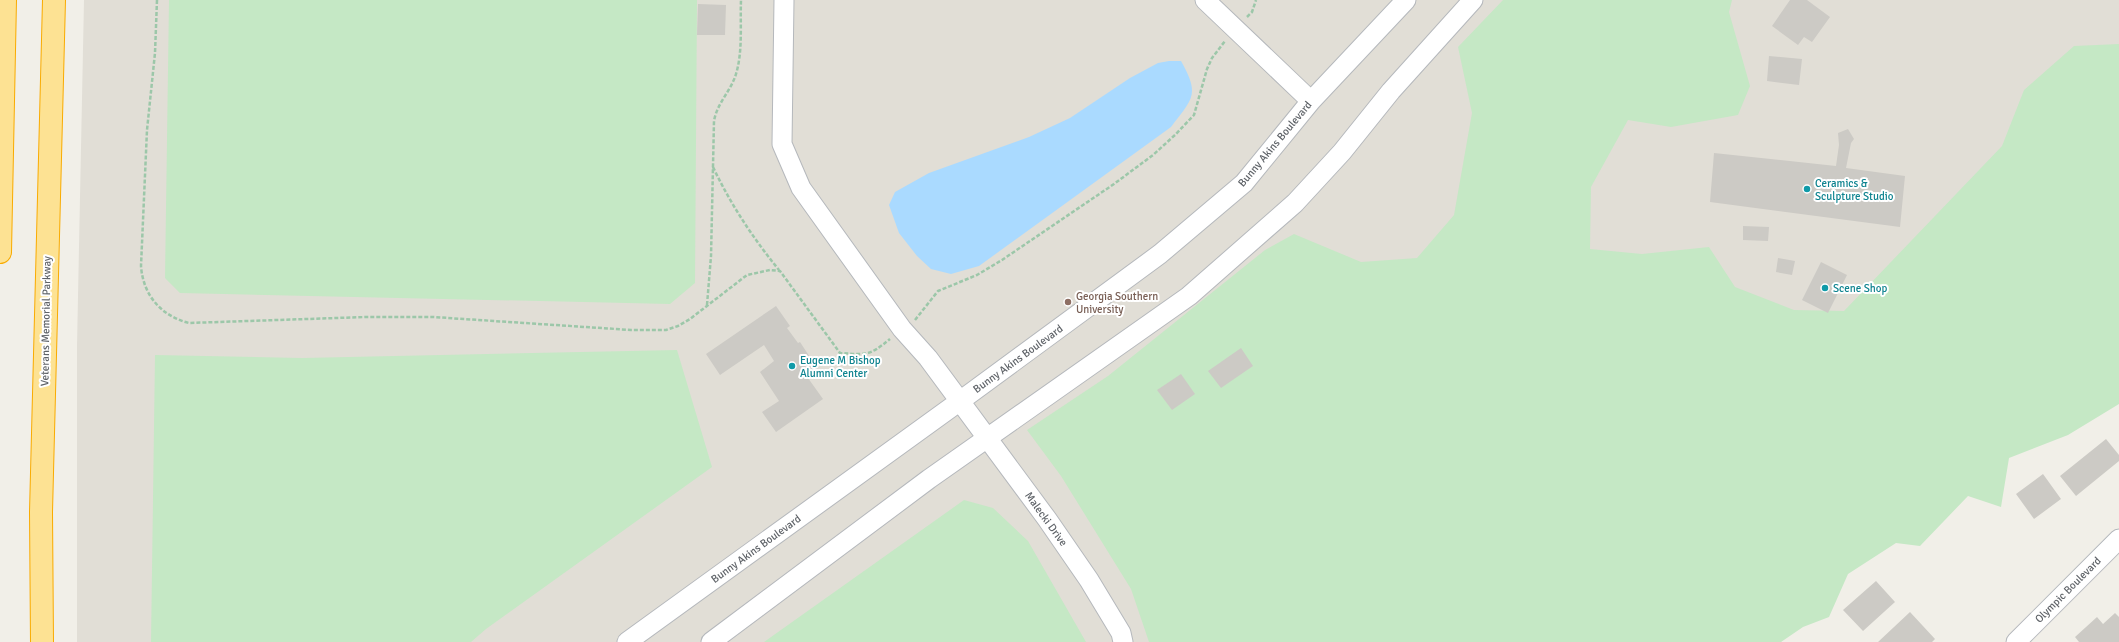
<svg xmlns="http://www.w3.org/2000/svg" width="2119" height="642" font-family="Signika,sans-serif">
<rect width="100%" height="100%" fill="#f1efe8"/>
<path fill="#e1ded6" d="M 84,0 L 2119,0 L 2119,322 L 1535,642 L 77,642 L 77,346 Z"/>
<path fill="#c5e8c5" d="M 169,0 L 697,0 L 695,283 L 670,304 L 180,293 L 165,278 Z
M 1503,0 L 1732,0 L 1729,12 L 1750,86 L 1738,115 L 1671,127 L 1628,120 L 1591,187 L 1590,249 L 1642,254 L 1709,247 L 1735,287 L 1794,310 L 1844,311 L 2002,146 L 2024,90 L 2074,46 L 2119,44 L 2119,404 L 2068,435 L 2009,458 L 2001,507 L 1968,496 L 1920,546 L 1896,543 L 1848,574 L 1829,617 L 1803,627 L 1781,642 L 1149,642 L 1131,589 L 1061,476 L 1027,430 L 1108,376 L 1265,250 L 1294,234 L 1361,262 L 1417,258 L 1454,215 L 1472,113 L 1458,47 Z
M 677,350 L 712,467 L 486,629 L 471,642 L 151,642 L 155,355 L 302,358 Z
M 964,500 L 993,508 L 1028,541 L 1086,642 L 764,642 Z"/>
<path fill="#aadaff" d="M 1169,61 L 1181,61 C 1200,95 1193,98 1171,127 L 979,266 L 951,274 L 931,269 L 917,256 L 899,233 L 889,205 L 895,192 L 929,173 L 1029,137 L 1070,118 L 1130,78 L 1158,63 Z"/>
<path fill="#cccac5" d="M 1790,0 L 1807,0 L 1830,17 L 1812,42 L 1804,37 L 1798,45 L 1772,26 Z
M 698,4 L 726,5 L 725,35 L 697,35 Z
M 1769,56 L 1802,59 L 1799,85 L 1767,81 Z
M 1848,129 L 1854,139 L 1851,143 L 1846,168 L 1905,176 L 1900,227 L 1710,202 L 1714,153 L 1836,166 L 1839,145 L 1838,133 Z
M 1743,226 L 1769,227 L 1768,241 L 1743,240 Z
M 1778,258 L 1795,261 L 1792,275 L 1776,272 Z
M 1821,262 L 1847,275 L 1828,313 L 1802,300 Z
M 776,306 L 790,326 L 787,328 L 798,343 L 800,342 L 819,371 L 808,378 L 823,399 L 776,432 L 762,412 L 779,401 L 760,372 L 774,361 L 764,345 L 720,375 L 706,354 Z
M 1241,348 L 1253,366 L 1221,388 L 1208,371 Z
M 1181,374 L 1195,394 L 1172,410 L 1157,390 Z
M 2106,439 L 2119,455 L 2119,461 L 2076,496 L 2060,476 Z
M 2043,474 L 2061,499 L 2034,519 L 2016,494 Z
M 1876,581 L 1895,602 L 1863,631 L 1843,610 Z
M 1910,612 L 1935,639 L 1932,642 L 1878,642 Z
M 2115,613 L 2119,617 L 2119,642 L 2079,642 L 2075,637 L 2097,617 L 2103,624 Z"/>
<g fill="none" stroke-linecap="round" stroke-linejoin="round">
<defs>
<path id="minor" d="M 784,0 L 782,144 L 801,188 L 902,329 L 928,358 L 1047,519 L 1089,580 L 1121,633 L 1123,642
M 1205,0 L 1311,101
M 627,642 L 960,401 L 1160,254 L 1244,183 L 1311,101 L 1406,0
M 711,642 L 929,479 L 1189,296 L 1295,203 L 1342,152 L 1391,91 L 1473,0
M 2016,642 L 2119,539"/>
<path id="highway" d="M 0,252 L 5,0
M 42,642 L 41,512 L 54,0"/>
</defs>
<use href="#minor" stroke="#b5b8bc" stroke-width="21"/>
<use href="#highway" stroke="#f9ab00" stroke-width="24"/>
<path stroke="#9cc7a9" stroke-width="2.5" stroke-dasharray="4 2" stroke-linecap="butt" d="M 157,0 L 155,53 L 147,130 L 141,266 C 143,295 161,316 189,323 L 366,317 L 433,317 L 631,330 L 666,330 L 678,326 L 690,319 L 747,275 L 770,270 L 780,271 L 840,353 C 867,355 869,356 890,339
M 1247,17 L 1252,12 L 1256,0
M 713,167 C 731,205 753,238 779,270
M 707,305 L 711,256 L 714,121 C 717,103 731,91 736,74 C 743,51 740,24 741,0
M 915,320 L 938,291 L 977,275 L 1002,260 L 1114,184 L 1153,155 L 1175,135 L 1194,115 L 1207,69 L 1212,58 L 1225,41"/>
<use href="#minor" stroke="#fff" stroke-width="19"/>
<use href="#highway" stroke="#fde293" stroke-width="22"/>
</g>
<g fill="#0f9aa8" stroke="#fff" stroke-width="1.5">
<circle cx="1807" cy="189" r="4"/>
<circle cx="1825" cy="288" r="4"/>
<circle cx="792" cy="366" r="4"/>
</g>
<circle fill="#8d6e63" stroke="#fff" stroke-width="1.5" cx="1068" cy="302" r="4"/>
<g text-anchor="middle" dominant-baseline="central" stroke-width="4" stroke-linejoin="round" paint-order="stroke">
<g font-size="11" fill="#5f6368" stroke="#fff">
<text transform="translate(1275 144) rotate(-50)">Bunny Akins Boulevard</text>
<text transform="translate(46 321) rotate(-89)">Veterans Memorial Parkway</text>
<text transform="translate(1018 359) rotate(-36)">Bunny Akins Boulevard</text>
<text transform="translate(1046 519) rotate(54)">Malecki Drive</text>
<text transform="translate(756 549) rotate(-36)">Bunny Akins Boulevard</text>
<text transform="translate(2068 590) rotate(-45)">Olympic Boulevard</text>
</g>
<g font-size="11" fill="#0d838f" stroke="#fff" text-anchor="start">
<text x="1815" y="183">Ceramics &amp;<tspan x="1815" dy="13">Sculpture Studio</tspan></text>
<text x="1833" y="288">Scene Shop</text>
<text x="800" y="360">Eugene M Bishop<tspan x="800" dy="13">Alumni Center</tspan></text>
</g>
<g font-size="11" fill="#785e54" stroke="#fff" text-anchor="start">
<text x="1076" y="296">Georgia Southern<tspan x="1076" dy="13">University</tspan></text>
</g>
</g>
</svg>
